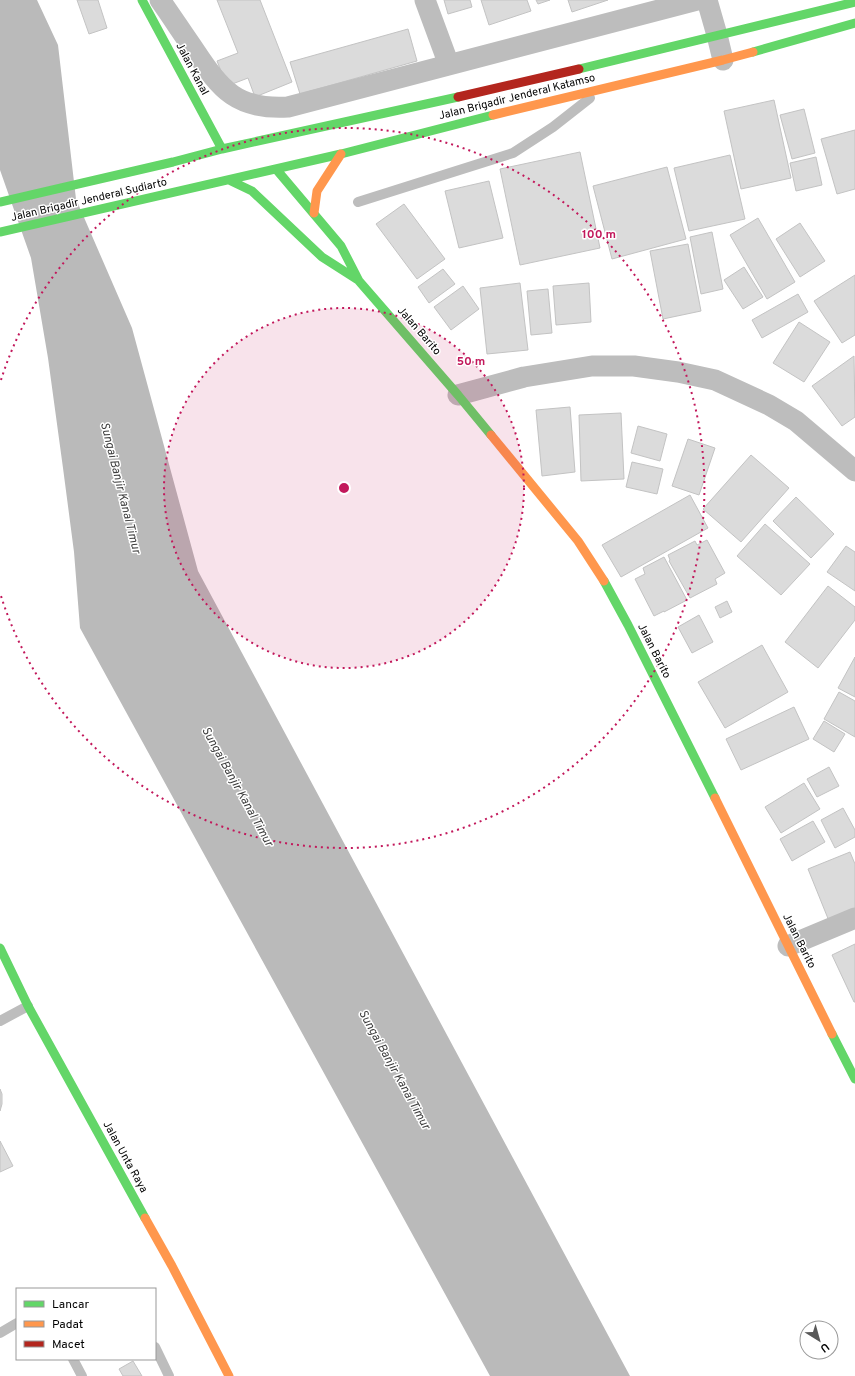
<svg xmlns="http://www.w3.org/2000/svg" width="855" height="1376" font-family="Overpass,sans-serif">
<rect width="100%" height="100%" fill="#fff"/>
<path fill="#bababa" d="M 0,0 L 37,0 L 58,45 L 76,199 L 132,328 L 198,571 L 630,1376 L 490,1376 L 80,628 L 74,552 L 63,468 L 48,358 L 31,258 L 0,170 Z"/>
<path fill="#dbdbdb" stroke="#c3c3c3" d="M 77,0 L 98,0 L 107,28 L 89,34 Z
M 217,0 L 260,0 L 292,82 L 255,97 L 248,78 L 227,86 L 217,61 L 238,53 Z
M 444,0 L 470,0 L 472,7 L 448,14 Z
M 481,0 L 527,0 L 531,11 L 489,25 Z
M 536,0 L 550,0 L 538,4 Z
M 568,0 L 608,0 L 572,12 Z
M 408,29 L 417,61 L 300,94 L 290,62 Z
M 774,100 L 791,178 L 741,189 L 724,111 Z
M 804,109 L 815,153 L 792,159 L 780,115 Z
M 855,130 L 855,189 L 837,194 L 821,139 Z
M 580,152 L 600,248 L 520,265 L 500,169 Z
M 730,155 L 745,219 L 689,231 L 674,168 Z
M 816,157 L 822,185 L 796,191 L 790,163 Z
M 667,167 L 686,239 L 612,259 L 593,186 Z
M 489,181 L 503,238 L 459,248 L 445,191 Z
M 404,204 L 445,259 L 417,279 L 376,224 Z
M 758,218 L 795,282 L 767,299 L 730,235 Z
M 800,223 L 825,261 L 800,277 L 776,239 Z
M 712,232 L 723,289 L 701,294 L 690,237 Z
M 688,244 L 701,311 L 663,319 L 650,251 Z
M 744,267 L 763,297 L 743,309 L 724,280 Z
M 443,269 L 455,284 L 429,303 L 418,287 Z
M 855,275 L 855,335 L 842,343 L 814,301 Z
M 520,283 L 528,350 L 487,354 L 480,288 Z
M 589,283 L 591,322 L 556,325 L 553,286 Z
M 463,286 L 479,309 L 451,330 L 434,307 Z
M 548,289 L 552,333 L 531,335 L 527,291 Z
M 798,294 L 808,312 L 762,338 L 752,320 Z
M 799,322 L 830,342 L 804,382 L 773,363 Z
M 854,356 L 855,417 L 842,426 L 812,386 Z
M 570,407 L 575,472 L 542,476 L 536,410 Z
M 621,413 L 624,479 L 581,481 L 579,415 Z
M 638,426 L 667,434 L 660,461 L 631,453 Z
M 688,439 L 715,448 L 699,495 L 672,486 Z
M 751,455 L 789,488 L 741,542 L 703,509 Z
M 632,462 L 663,469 L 657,494 L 626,487 Z
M 690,495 L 708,528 L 621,577 L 602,545 Z
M 796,497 L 834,534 L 811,558 L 773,521 Z
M 765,524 L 810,564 L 781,595 L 737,556 Z
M 707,540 L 725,573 L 715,579 L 717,584 L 690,598 L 669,561 L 670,560 L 668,555 L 695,541 L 697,545 Z
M 846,546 L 855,552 L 855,591 L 827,572 Z
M 664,557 L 687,600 L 664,612 L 664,611 L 654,616 L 635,579 L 645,574 L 643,568 Z
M 828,586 L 855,607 L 855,620 L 818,668 L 785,642 Z
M 727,601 L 732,612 L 720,618 L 715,607 Z
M 699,615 L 713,642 L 692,653 L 678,627 Z
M 762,645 L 788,692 L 725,728 L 698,682 Z
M 855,657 L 855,697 L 838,688 Z
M 839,692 L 855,701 L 855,737 L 824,719 Z
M 794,707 L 809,739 L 741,770 L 726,739 Z
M 824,721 L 845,734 L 834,752 L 813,739 Z
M 829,767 L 839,786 L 817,797 L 807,779 Z
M 804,783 L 820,809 L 781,833 L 765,807 Z
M 843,808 L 855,830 L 855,837 L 835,848 L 821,820 Z
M 813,821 L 825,842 L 792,861 L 780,839 Z
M 850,852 L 855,864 L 855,910 L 829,921 L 808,869 Z
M 855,944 L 855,1002 L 854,1002 L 832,955 Z
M 0,1089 L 2,1094 L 2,1104 L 0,1111 Z
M 0,1141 L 13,1166 L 0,1172 Z
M 133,1361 L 142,1376 L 123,1376 L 119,1369 Z"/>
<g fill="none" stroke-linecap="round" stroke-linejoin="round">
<path stroke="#bdbdbd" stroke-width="10" d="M 358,202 L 513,153 L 553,127 L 590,98
M 0,1021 L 28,1006
M 0,1333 L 17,1323
M 155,1347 L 169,1376
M 73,1359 L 82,1376"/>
<path stroke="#bdbdbd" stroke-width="21" d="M 160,0 C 172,17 183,34 195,51 C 221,90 237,110 288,107 L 697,0
M 425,0 L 449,65
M 707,0 L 717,35 L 723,60
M 458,395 L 524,377 L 592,366 L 634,366 L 678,372 L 715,380 L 769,405 L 796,421 L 855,471
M 788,946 L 855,918"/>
<path stroke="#63d668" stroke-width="9" d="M 142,0 L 222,149
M 753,52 L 855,23
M 579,69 L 855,2
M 276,169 L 341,246 L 359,281 L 458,395 L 491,435
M 229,180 L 252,191 L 322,257 L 358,280
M 0,202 L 173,162 L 222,149 L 458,97
M 0,232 L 341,154 L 493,115
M 604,581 L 628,625 L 715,798
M 0,948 L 28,1006 L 145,1218
M 832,1034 L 855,1079"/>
<path stroke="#ff974d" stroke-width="9" d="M 493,115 L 723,60 L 753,52
M 314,213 L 317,191 L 341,154
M 491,435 L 578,541 L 604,581
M 715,798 L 832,1034
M 145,1218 L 172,1266 L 229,1376"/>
<path stroke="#b3261e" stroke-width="9" d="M 458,97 L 579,69"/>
</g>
<circle cx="344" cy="488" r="180" fill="#c2185b" fill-opacity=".12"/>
<g fill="none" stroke="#c2185b" stroke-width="2" stroke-dasharray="2 4">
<circle cx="344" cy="488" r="180"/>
<path d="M1 380A360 360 0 1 1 1 596"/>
</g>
<g text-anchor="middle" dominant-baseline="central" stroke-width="3" stroke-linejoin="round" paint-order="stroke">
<g font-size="11" fill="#000" stroke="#fff">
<text transform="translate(192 69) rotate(62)">Jalan Kanal</text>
<text transform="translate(517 97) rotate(-14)">Jalan Brigadir Jenderal Katamso</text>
<text transform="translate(89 200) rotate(-13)">Jalan Brigadir Jenderal Sudiarto</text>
<text transform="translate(419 331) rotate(49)">Jalan Barito</text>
<text transform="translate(654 651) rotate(63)">Jalan Barito</text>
<text transform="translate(799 941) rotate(63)">Jalan Barito</text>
<text transform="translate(125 1157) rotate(61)">Jalan Unta Raya</text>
</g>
<g font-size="12" font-style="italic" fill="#3d3d3d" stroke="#fff">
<text transform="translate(120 488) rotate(76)">Sungai Banjir Kanal Timur</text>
<text transform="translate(237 787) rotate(61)">Sungai Banjir Kanal Timur</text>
<text transform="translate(394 1070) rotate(61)">Sungai Banjir Kanal Timur</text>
</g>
</g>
<circle cx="344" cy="488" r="6" fill="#c2185b" stroke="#fff" stroke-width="2"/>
<g font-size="12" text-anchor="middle" font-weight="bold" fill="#c2185b" stroke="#fff" stroke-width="3" stroke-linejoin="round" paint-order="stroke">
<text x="599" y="238">100 m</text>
<text x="471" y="365">50 m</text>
</g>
<rect x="16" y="1288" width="140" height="72" fill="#ffffff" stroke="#999999"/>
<rect x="24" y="1301" width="20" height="6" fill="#63d668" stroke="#999999"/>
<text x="52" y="1308" font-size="12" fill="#000000">Lancar</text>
<rect x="24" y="1321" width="20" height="6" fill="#ff974d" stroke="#999999"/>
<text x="52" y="1328" font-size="12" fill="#000000">Padat</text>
<rect x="24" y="1341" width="20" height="6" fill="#b3261e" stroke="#999999"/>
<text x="52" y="1348" font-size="12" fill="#000000">Macet</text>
<g transform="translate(819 1340) rotate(143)"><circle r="19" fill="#ffffff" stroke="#999999"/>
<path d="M0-3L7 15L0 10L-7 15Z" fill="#595959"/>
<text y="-6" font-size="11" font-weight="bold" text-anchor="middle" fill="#000000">U</text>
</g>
</svg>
